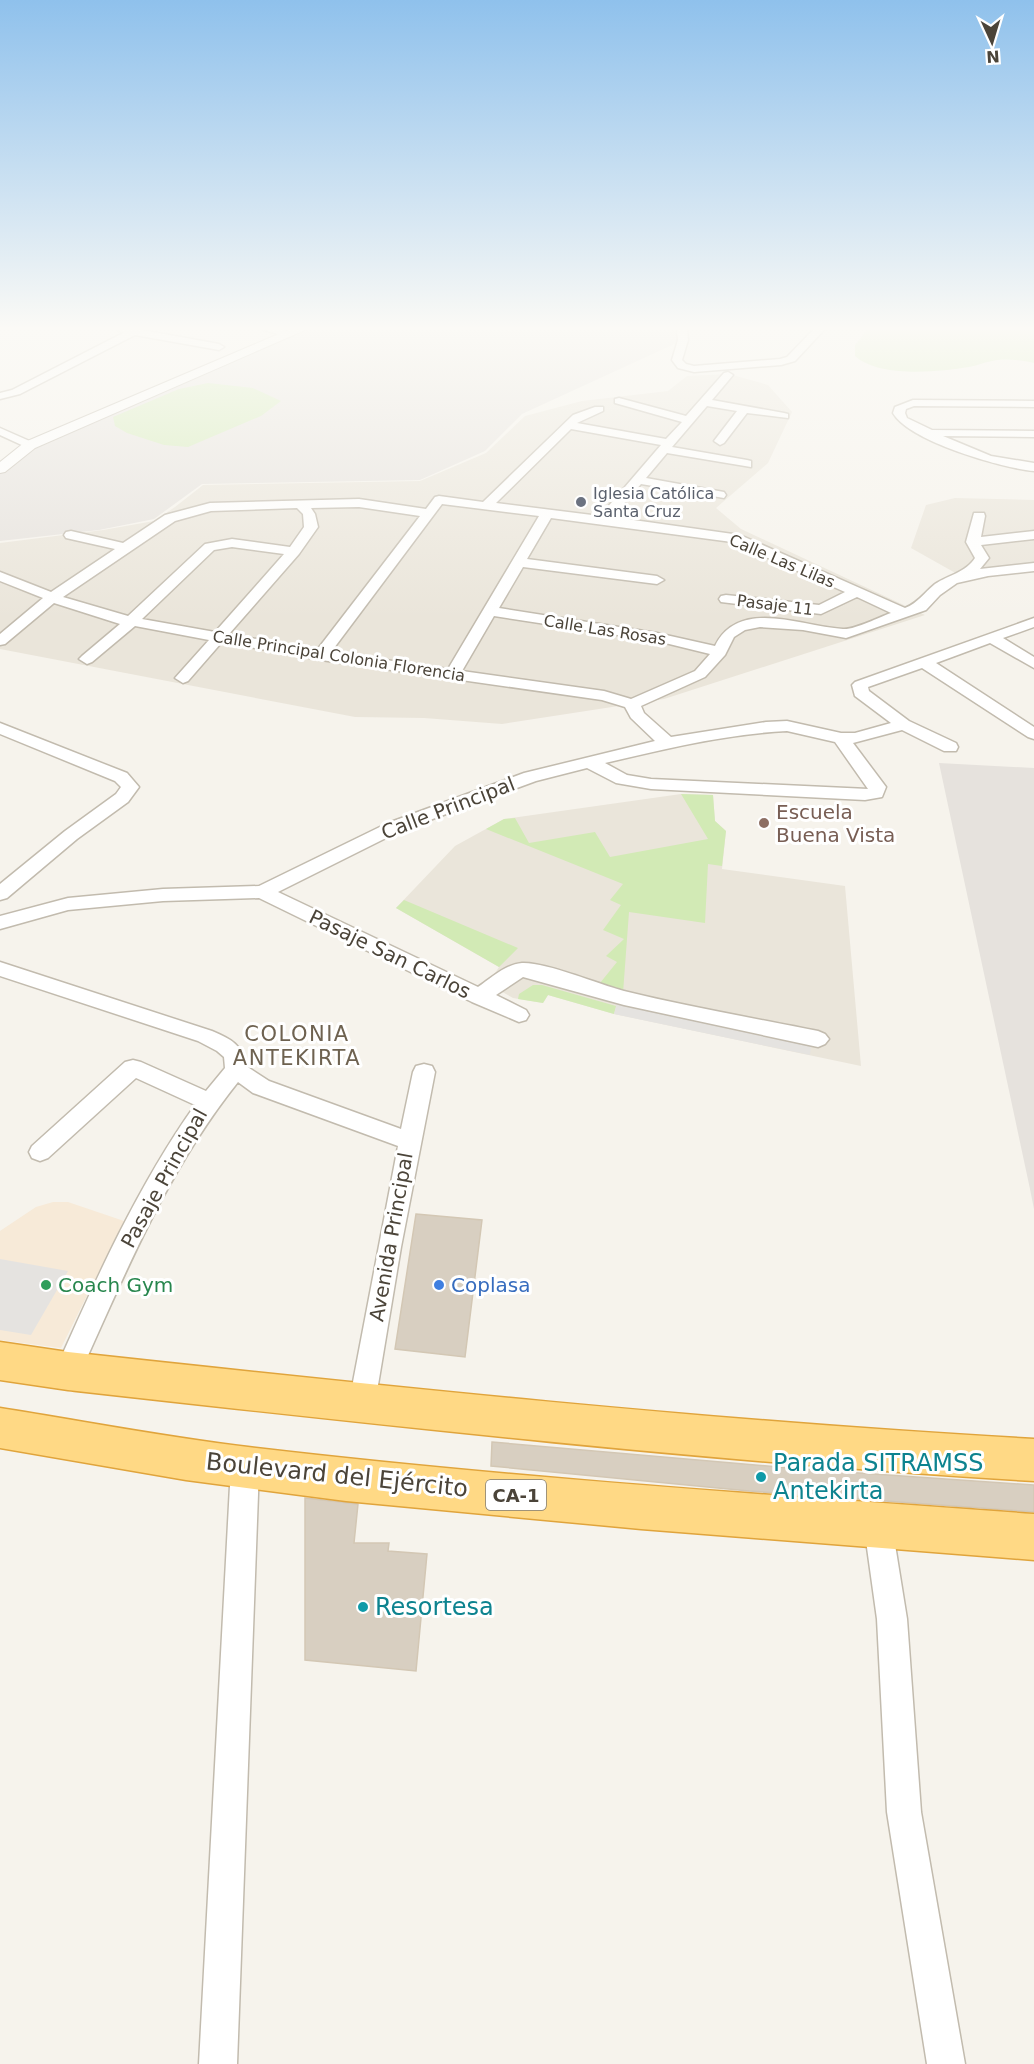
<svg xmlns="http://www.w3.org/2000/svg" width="1034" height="2064" font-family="'DejaVu Sans',sans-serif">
<rect width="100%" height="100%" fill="#f6f3ec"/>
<path fill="#eae5da" d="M 729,374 L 768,385 L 792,412 L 768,463 L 716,508 L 741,529 L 925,615 L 664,699 L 502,724 L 424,718 L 355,717 L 0,649 L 0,543 L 103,530 L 154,521 L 175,507 L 203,485 L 420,481 L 486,453 L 525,416 L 582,401 L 668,391 L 687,376 Z
M 955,498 L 1034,500 L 1034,565 L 959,575 L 911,548 L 926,505 Z
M 681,794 L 713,795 L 715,821 L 726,831 L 722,869 L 845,886 L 861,1066 L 614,1014 L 548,995 L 543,1003 L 513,998 L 488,984 L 499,967 L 396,908 L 455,846 L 504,819 Z"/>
<path fill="#f7ead8" d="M 53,1202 L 68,1202 L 124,1221 L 61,1348 L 0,1340 L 0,1231 L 36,1207 Z"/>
<path fill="#e6e2dd" d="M 300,330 L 682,330 L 683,340 L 522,414 L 485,451 L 420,480 L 202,484 L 154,519 L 99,530 L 0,541 L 0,469 L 30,445 Z
M 939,763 L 1034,768 L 1034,1209 L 1030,1189 Z"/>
<path fill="#d2eab5" d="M 867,330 L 1034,330 L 1034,363 C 1021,360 1005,358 992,361 C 984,362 977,366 969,367 C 938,372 880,378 855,356 L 855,345 Z
M 208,383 L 253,388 L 281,401 L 261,416 L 188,447 L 164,445 L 127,433 L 115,426 L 113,417 L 179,389 Z
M 681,794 L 713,795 L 715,821 L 726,831 L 722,866 L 708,864 L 705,923 L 629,912 L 623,993 L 600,983 L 617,962 L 606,956 L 624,939 L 603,930 L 621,905 L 610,900 L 623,884 L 486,829 L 504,819 L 515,818 L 529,843 L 595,832 L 610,857 L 708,839 Z
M 404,900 L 518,948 L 499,967 L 396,908 Z
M 533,985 L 542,985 L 616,1006 L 614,1014 L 548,995 L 543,1003 L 518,999 L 519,994 Z"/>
<path fill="#e5e3e0" d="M 619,997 L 812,1038 L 810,1055 L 614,1014 Z
M 0,1259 L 68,1271 L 31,1335 L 0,1330 Z"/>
<path fill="#d8cfc1" stroke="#d3c7b4" stroke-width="1.5" d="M 416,1214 L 482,1220 L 465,1357 L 395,1349 Z
M 492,1442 L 801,1469 L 1034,1485 L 1034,1512 L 749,1491 L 491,1466 Z
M 305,1498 L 358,1504 L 354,1543 L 389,1543 L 388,1551 L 427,1554 L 416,1671 L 305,1660 Z"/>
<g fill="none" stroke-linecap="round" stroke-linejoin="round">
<defs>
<path id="minor" d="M 118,330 L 142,330 L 219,344 L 224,347 L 219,350 L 135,335 L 20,394 L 0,399 L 0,393 L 12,390 L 123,333 Z
M 264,330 L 285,330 L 294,334 L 289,337 Z
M 677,330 L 687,330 L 688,340 L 682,360 L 686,364 L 694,366 L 780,359 L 787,357 L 813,330 L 824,330 L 795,361 L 781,365 L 694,372 L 678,368 L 672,360 L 678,340 Z
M 728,372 L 733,375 L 712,400 L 784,413 L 788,414 L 788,418 L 747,413 L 724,443 L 720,445 L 714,441 L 737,411 L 707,406 L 672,447 L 747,460 L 751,461 L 751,467 L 667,453 L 646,478 L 724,492 L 726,495 L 724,498 L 641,484 L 612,517 L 740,535 L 905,608 C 918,603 924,593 935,584 C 949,575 966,572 975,558 L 966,542 L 974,513 L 984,513 L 985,516 L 981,537 L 1034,531 L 1034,539 L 981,545 L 989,558 L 980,569 L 1034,563 L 1034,571 L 988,576 L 957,583 L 940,595 L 926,610 L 846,638 L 803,630 L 760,627 L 745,630 L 734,637 L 725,655 L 705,677 L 641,706 L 644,713 L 671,737 L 766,722 L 787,721 L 841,733 L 855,733 L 891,723 L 855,696 L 852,685 L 855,682 L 1034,618 L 1034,627 L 1003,638 L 1034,657 L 1034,668 L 990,643 L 936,663 L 1034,727 L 1034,739 L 1028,737 L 922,668 L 868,687 L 869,691 L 909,721 L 956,743 L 958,747 L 956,751 L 944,751 L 902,730 L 853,743 L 886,787 L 882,797 L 865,800 L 651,789 L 616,783 L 587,768 L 536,781 L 400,831 L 278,892 L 478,987 C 491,978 506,964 522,963 C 546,962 598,984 624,991 C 688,1007 754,1018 818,1031 L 825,1034 L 829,1039 L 825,1044 L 818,1047 L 624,1005 L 523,977 L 496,995 L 526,1010 L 529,1015 L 526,1020 L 519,1022 L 472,1002 L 259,898 L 163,901 L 68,910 L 0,929 L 0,916 L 68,898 L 163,889 L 259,886 L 388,823 L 524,773 L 655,741 L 631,718 L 625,707 L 602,700 L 321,660 L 222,642 L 188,681 L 183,683 L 175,678 L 209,640 L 135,626 L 92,662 L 87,664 L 79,659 L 82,656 L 120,624 L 54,603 L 5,644 L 0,645 L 0,634 L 43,598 L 0,581 L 0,572 L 51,592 L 115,549 L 66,538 L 64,535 L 66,532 L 71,531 L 123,543 L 165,515 L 210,503 L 359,499 L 426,509 L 435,497 L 439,496 L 483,502 L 573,415 L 595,407 L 603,407 L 603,411 L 577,423 L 666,439 L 682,422 L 615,403 L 615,399 L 619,398 L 686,416 L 724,373 ZM 571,429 L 661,445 L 600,516 L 496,503 ZM 442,504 L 539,516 L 448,669 L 331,652 ZM 359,507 L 420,516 L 317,650 L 229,634 L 299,554 L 318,527 L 315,514 L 311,508 ZM 297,508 L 303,514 L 304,527 L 290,547 L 232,539 L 205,544 L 128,616 L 63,597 L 175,521 L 211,511 ZM 551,518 L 732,542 L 845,592 L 819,605 L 726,595 L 721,596 L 719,599 L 721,602 L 821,614 L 857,597 L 891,613 C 879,617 855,630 843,629 C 802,627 739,597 715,646 L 657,633 L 499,608 L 523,567 L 657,584 L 664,580 L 657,576 L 527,559 ZM 232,547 L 284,554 L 215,632 L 142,619 L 214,550 ZM 494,616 L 657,641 L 710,654 L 695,671 L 631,699 L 604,691 L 462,671 ZM 787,731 L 835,742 L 868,789 L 651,779 L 627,775 L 605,763 C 664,749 726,734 787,731 Z
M 913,400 L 1034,401 L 1034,407 L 914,406 L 906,409 L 905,413 L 907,418 L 932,430 L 1034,431 L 1034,437 L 943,436 L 991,456 L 1034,463 L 1034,471 C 1001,468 909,441 893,413 L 895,407 Z
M 0,428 L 34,443 L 36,445 L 30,449 L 26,447 L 0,435 Z
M 0,723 L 127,773 L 139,787 L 128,802 L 77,839 L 7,898 L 0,900 L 0,884 L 65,831 L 116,794 L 121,787 L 115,781 L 0,734 Z
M 0,962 L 212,1031 C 231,1039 243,1045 246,1066 L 269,1081 L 401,1129 L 413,1072 L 416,1066 L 424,1064 L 432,1066 L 435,1072 L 401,1247 L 375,1403 L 371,1412 L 362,1416 L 353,1412 L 349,1403 L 398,1146 L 253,1093 L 238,1082 C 166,1172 124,1276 77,1380 L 68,1383 L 59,1380 L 55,1371 C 96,1279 137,1187 195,1105 L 136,1078 L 48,1158 L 40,1161 L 32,1158 L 29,1152 L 32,1146 L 125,1062 L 133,1060 L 141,1062 L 206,1091 L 225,1068 L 224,1057 L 217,1051 L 198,1041 L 0,976 Z
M 245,1454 L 255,1457 L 259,1467 L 237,2064 L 199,2064 L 231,1467 L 235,1457 Z
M 878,1512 L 888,1516 L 892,1526 L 907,1619 L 921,1812 L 965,2064 L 927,2064 L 887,1812 L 877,1619 L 864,1526 L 868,1516 Z"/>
<path id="tertiary" d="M 288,330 L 305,330 L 35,448 L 5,472 L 0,473 L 0,462 L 25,442 Z"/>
<path id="trunk" d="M 0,1342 L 68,1352 C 390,1387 711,1421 1034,1439 L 1034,1481 C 711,1462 390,1426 68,1390 L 0,1380 Z
M 0,1408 C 83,1421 165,1437 248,1447 C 509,1478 772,1495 1034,1514 L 1034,1560 L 641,1529 L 346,1501 L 186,1480 L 0,1448 Z"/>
</defs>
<use href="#minor" stroke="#c2bbae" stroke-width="3"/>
<use href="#tertiary" stroke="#c2bbae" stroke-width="2"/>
<use href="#trunk" stroke="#e0a43c" stroke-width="3"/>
<use href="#minor" fill="#fff" fill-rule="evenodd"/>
<use href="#tertiary" fill="#fff" fill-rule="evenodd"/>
<use href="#trunk" fill="#ffd985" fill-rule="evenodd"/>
</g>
<linearGradient id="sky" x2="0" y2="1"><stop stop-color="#8fc1ec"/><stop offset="0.53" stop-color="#fbfaf6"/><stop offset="1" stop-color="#fbfaf6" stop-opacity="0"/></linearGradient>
<rect width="1034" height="619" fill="url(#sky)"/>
<circle fill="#6b7280" stroke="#fff" stroke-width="2" cx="581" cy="502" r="6"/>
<circle fill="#8d6e63" stroke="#fff" stroke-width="2" cx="764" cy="823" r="6"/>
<circle fill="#2e9e5b" stroke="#fff" stroke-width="2" cx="46" cy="1285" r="6"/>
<circle fill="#3f7fe0" stroke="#fff" stroke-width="2" cx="439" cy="1285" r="6"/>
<g fill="#0f9aa8" stroke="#fff" stroke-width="2">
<circle cx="761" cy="1477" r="6"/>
<circle cx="363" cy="1607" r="6"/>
</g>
<g text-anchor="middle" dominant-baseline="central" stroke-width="6" stroke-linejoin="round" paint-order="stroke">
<g font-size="16" fill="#5b616d" stroke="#fff" text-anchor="start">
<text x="593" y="493">Iglesia Católica<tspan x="593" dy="18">Santa Cruz</tspan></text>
</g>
<g font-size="16" fill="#4b4439" stroke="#fff">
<text transform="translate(782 561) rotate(23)">Calle Las Lilas</text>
<text transform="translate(775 605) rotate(7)">Pasaje 11</text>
<text transform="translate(605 630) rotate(9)">Calle Las Rosas</text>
<text transform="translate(339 656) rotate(9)">Calle Principal Colonia Florencia</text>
</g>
<rect fill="#fff" stroke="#817c74" stroke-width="1.5" x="486" y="1480" width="60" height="30" rx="4.5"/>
<g font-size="18" font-weight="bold" fill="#4b4439">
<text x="516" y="1495">CA-1</text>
</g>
<g font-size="20" fill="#4b4439" stroke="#fff">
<text transform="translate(448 808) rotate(-21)">Calle Principal</text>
<text transform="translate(390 954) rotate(26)">Pasaje San Carlos</text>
<text transform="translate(164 1178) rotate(-61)">Pasaje Principal</text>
<text transform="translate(391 1237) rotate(-80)">Avenida Principal</text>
</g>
<g font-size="20" fill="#785e54" stroke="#fff" text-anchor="start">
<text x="776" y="812">Escuela<tspan x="776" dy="23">Buena Vista</tspan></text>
</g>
<g font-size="20" fill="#27864d" stroke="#fff" text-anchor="start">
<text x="58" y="1285">Coach Gym</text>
</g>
<g font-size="20" fill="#366cbe" stroke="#fff" text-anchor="start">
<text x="451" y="1285">Coplasa</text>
</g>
<g font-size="21" letter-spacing="1.5" fill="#6e6250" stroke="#fff">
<text x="297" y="1034">COLONIA<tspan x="297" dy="24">ANTEKIRTA</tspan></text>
</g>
<g font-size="24" fill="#0d838f" stroke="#fff" text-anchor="start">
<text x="773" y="1463">Parada SITRAMSS<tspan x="773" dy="28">Antekirta</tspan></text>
<text x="375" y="1607">Resortesa</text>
</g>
<g font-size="24" fill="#4b4439" stroke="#fff">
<text transform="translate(337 1475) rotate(6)">Boulevard del Ejército</text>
</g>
</g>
<g transform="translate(992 42) rotate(176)" stroke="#ffffff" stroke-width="4.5" paint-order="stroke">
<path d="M0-4.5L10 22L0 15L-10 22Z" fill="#4b4439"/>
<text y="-9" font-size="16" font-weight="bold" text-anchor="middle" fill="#4b4439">N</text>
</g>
</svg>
